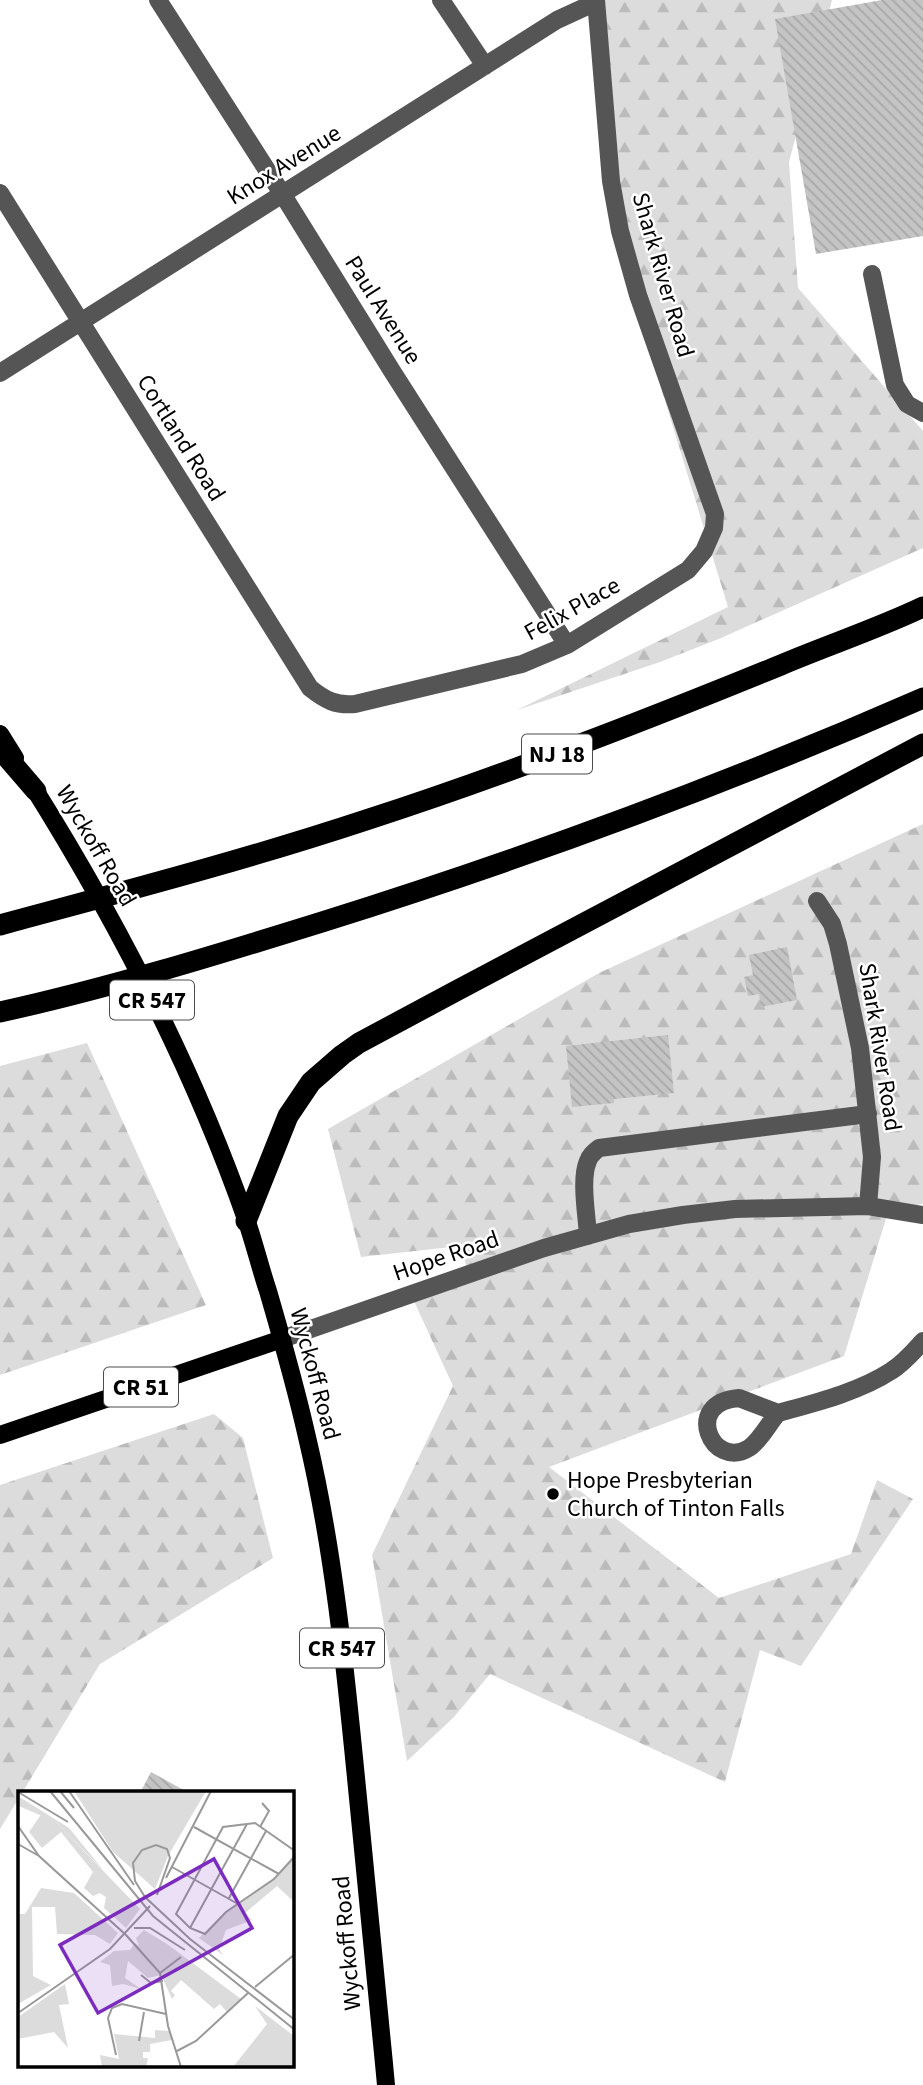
<svg xmlns="http://www.w3.org/2000/svg" width="923" height="2085" font-family="'Source Sans 3',sans-serif">
<defs>
<pattern id="forest-firs" width="22" height="20" patternUnits="userSpaceOnUse" patternTransform="scale(1.75)"><rect width="22" height="20" fill="#dcdcdc"/><path d="M5 1l3.5 6h-7zM16 11l3.5 6h-7z" fill="#bbb"/></pattern>
<pattern id="building-back-hatch" width="6" height="6" patternUnits="userSpaceOnUse" patternTransform="scale(1.75)"><rect width="6" height="6" fill="#c4c4c4"/><path d="M-1 5l2 2M0 0l6 6M5-1l2 2" fill="none" stroke="#a7a7a7"/></pattern>
</defs>
<rect width="100%" height="100%" fill="#fff"/>
<path fill="url(#forest-firs)" d="M 599,0 L 832,0 L 789,162 L 798,288 L 923,431 L 923,548 L 721,638 L 660,662 L 517,710 L 728,607 L 626,273 Z
M 923,824 L 923,1204 L 889,1209 L 844,1356 L 549,1467 L 719,1598 L 851,1554 L 877,1480 L 913,1499 L 801,1666 L 760,1650 L 725,1782 L 490,1674 L 454,1717 L 407,1761 L 372,1555 L 453,1386 L 413,1299 L 469,1274 L 460,1246 L 361,1257 L 328,1129 L 599,973 Z
M 87,1043 L 206,1305 L 0,1375 L 0,1066 Z
M 214,1414 L 243,1438 L 273,1558 L 100,1664 L 22,1793 L 19,1793 L 19,1798 L 0,1829 L 0,1485 Z"/>
<path fill="url(#building-back-hatch)" d="M 882,0 L 923,0 L 923,236 L 816,254 L 775,19 Z
M 787,947 L 797,1000 L 761,1007 L 759,994 L 748,996 L 744,977 L 753,975 L 749,955 Z
M 668,1035 L 674,1093 L 614,1099 L 614,1103 L 572,1107 L 566,1046 Z
M 151,1772 L 189,1793 L 140,1793 Z"/>
<g fill="none" stroke-linecap="round" stroke-linejoin="round">
<path stroke="#555" stroke-width="18" d="M 158,0 L 283,195 L 392,371 L 567,645
M 441,0 L 485,66
M 0,193 L 310,688 C 325,700 336,706 355,704 L 522,664 L 567,645 L 688,570 L 704,551 L 714,528 L 715,514 L 638,295 L 620,231 L 611,181 L 596,0
M 872,274 L 895,385 L 907,404 L 923,413
M 0,373 L 557,20 L 596,2
M 817,901 L 832,924 L 838,944 L 860,1048 L 872,1157 L 868,1206
M 588,1236 C 587,1216 580,1179 588,1161 C 590,1155 594,1152 599,1148 L 868,1114
M 282,1339 L 544,1248 L 629,1224 L 683,1215 L 735,1209 L 868,1206 L 923,1215
M 739,1398 L 778,1413 C 769,1423 760,1441 749,1448 C 712,1471 682,1402 739,1398 Z
M 778,1413 C 814,1403 859,1392 891,1371 C 904,1363 913,1352 923,1341"/>
<path stroke="#000" stroke-width="18" d="M 0,734 L 15,758
M 30,782 C 116,919 192,1065 246,1219 C 254,1242 260,1267 268,1291 C 282,1339 296,1388 307,1437 C 335,1555 346,1677 358,1798 C 367,1893 377,1989 386,2085
M 0,1435 L 282,1339"/>
<path stroke="#000" stroke-width="21" d="M 0,749 L 36,791
M 0,925 C 122,892 245,860 366,820 C 506,775 644,721 781,665 C 828,645 877,629 923,607
M 0,1012 C 109,988 216,955 322,922 C 526,858 727,784 923,698
M 246,1221 L 288,1116 L 311,1082 L 342,1055 L 359,1043 L 456,991 L 923,744"/>
</g>
<circle fill="#000" stroke="#fff" stroke-width="2.5" cx="553" cy="1494" r="7"/>
<g text-anchor="middle" dominant-baseline="central" stroke-width="5" stroke-linejoin="round" paint-order="stroke">
<g fill="#fff" stroke="#4c4c4c" stroke-width="2">
<rect x="522" y="734.5" width="70" height="39" rx="5"/>
<rect x="110" y="980.5" width="84" height="39" rx="5"/>
<rect x="104" y="1367.5" width="74" height="39" rx="5"/>
<rect x="300" y="1628.5" width="84" height="39" rx="5"/>
</g>
<g font-size="23" font-weight="bold" fill="#000">
<text x="557" y="754">NJ 18</text>
<text x="152" y="1000">CR 547</text>
<text x="141" y="1387">CR 51</text>
<text x="342" y="1648">CR 547</text>
</g>
<g font-size="24" fill="#000" stroke="#fff">
<text transform="translate(284 165) rotate(-32)">Knox Avenue</text>
<text transform="translate(663 275) rotate(74)">Shark River Road</text>
<text transform="translate(383 310) rotate(58)">Paul Avenue</text>
<text transform="translate(181 438) rotate(58)">Cortland Road</text>
<text transform="translate(572 609) rotate(-29)">Felix Place</text>
<text transform="translate(96 846) rotate(60)">Wyckoff Road</text>
<text transform="translate(880 1047) rotate(81)">Shark River Road</text>
<text transform="translate(446 1256) rotate(-19)">Hope Road</text>
<text transform="translate(315 1374) rotate(75)">Wyckoff Road</text>
<text transform="translate(347 1943) rotate(-95)">Wyckoff Road</text>
</g>
<g font-size="24" fill="#000" stroke="#fff" text-anchor="start">
<text x="567" y="1480">Hope Presbyterian<tspan x="567" dy="28">Church of Tinton Falls</tspan></text>
</g>
</g>
<g transform="translate(18 1791)">
<rect width="276" height="276" fill="#fff"/>
<path d="M 56,0 L 188,0 L 150,65 L 137,98 L 95,61 ZM 24,22 L 38,31 L 122,118 L 108,137 L 86,117 L 88,106 L 82,102 L 75,105 L 66,97 L 75,81 L 43,41 L 24,57 L 11,41 ZM 276,65 L 276,111 L 259,95 L 227,122 L 234,129 L 208,139 L 201,158 L 205,164 L 165,136 L 181,147 L 202,126 L 258,87 ZM 23,97 L 56,102 L 100,142 L 92,153 L 77,144 L 39,143 L 37,116 L 14,116 L 15,185 L 33,194 L 0,213 L 0,123 L 7,123 ZM 126,139 L 149,153 L 223,208 L 209,221 L 202,213 L 196,218 L 163,189 L 153,200 L 157,204 L 154,208 L 143,184 L 130,187 L 110,170 L 107,187 L 123,198 L 105,193 L 94,195 L 92,174 L 82,171 L 96,160 L 112,159 L 117,152 L 121,155 L 118,147 ZM 47,193 L 51,213 L 41,214 L 50,257 L 36,241 L 0,248 L 0,226 ZM 237,215 L 276,245 L 276,276 L 215,276 L 249,233 ZM 137,239 L 151,240 L 154,249 L 132,253 L 132,261 L 125,261 L 125,267 L 130,267 L 128,276 L 84,276 L 82,264 L 101,268 L 96,243 L 137,247 Z" fill="#dcdcdc"/>
<path d="M 0,5 L 51,37 L 86,80 L 38,31 L 1,15 Z" fill="#dcdcdc"/>
<path fill="none" stroke="#999" stroke-width="2" d="M 32,0 L 135,125 L 277,239M 42,0 L 56,17M 51,0 L 116,94M 0,1 L 50,31M 0,35 L 21,65 L 108,144M 176,36 L 261,83M 242,36 L 251,20 L 244,12M 0,53 L 21,65M 277,60 L 237,32 L 205,36 L 158,123 L 172,137 L 187,143 L 208,121 L 256,88 L 277,65M 154,76 L 220,113M 148,87 L 193,0M 139,104 L 152,67 L 149,58 L 138,54 L 124,59 L 115,72 L 117,90 L 127,106 L 172,148 L 277,229M 211,107 L 248,40M 116,137 L 132,137 L 167,159M 172,137 L 229,33M 108,144 L 142,182 L 150,235 L 163,276M 142,182 L 163,166M 123,184 L 133,192 L 145,190M 237,196 L 277,163M 0,222 L 92,158 L 132,115M 121,250 L 126,221M 159,260 L 178,250 L 230,202M 98,264 L 90,227 L 94,217 L 104,213 L 148,223"/>
<path fill="#7b2cbf" fill-opacity="0.15" stroke="#7b2cbf" stroke-width="3.5" d="M 196,68 L 234,137 L 80,222 L 42,154 Z"/>
<rect width="276" height="276" fill="none" stroke="#000" stroke-width="3.5"/>
</g>
</svg>
